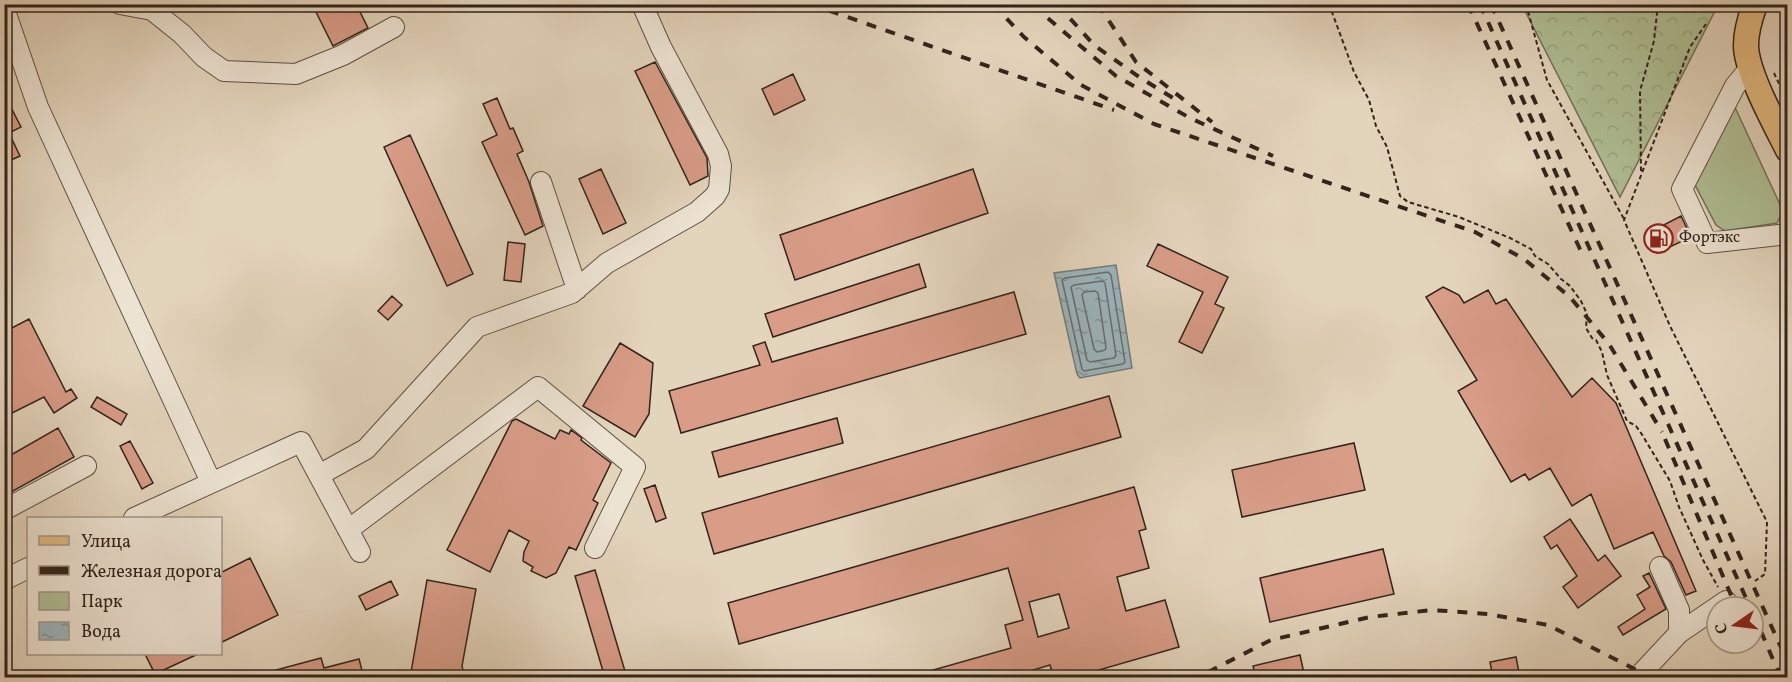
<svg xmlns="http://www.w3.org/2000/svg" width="1792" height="682" font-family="Vollkorn,serif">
<defs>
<pattern id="forest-crowns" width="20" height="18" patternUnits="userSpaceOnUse" patternTransform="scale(1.5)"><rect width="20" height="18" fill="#afbe94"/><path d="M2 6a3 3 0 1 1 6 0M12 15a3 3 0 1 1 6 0" fill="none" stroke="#97a37f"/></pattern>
<pattern id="water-ripples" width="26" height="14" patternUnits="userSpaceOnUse" patternTransform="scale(1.5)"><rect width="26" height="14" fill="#9cb5bd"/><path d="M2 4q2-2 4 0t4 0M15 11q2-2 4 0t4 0" fill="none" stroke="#809399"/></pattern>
</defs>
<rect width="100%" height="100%" fill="#e3d4bc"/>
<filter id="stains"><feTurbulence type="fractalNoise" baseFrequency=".00333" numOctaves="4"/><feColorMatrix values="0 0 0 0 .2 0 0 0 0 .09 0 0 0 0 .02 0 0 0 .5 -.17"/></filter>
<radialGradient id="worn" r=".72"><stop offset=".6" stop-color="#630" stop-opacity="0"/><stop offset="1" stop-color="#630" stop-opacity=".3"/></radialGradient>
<path fill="#afbe94" stroke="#707158" stroke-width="1.5" d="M 1733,103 L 1783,211 L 1777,223 L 1725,231 L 1716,225 L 1694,183 Z"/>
<path fill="url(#forest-crowns)" stroke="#707158" stroke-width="1.5" d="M 1522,5 L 1718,5 L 1620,197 Z"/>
<path fill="url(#water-ripples)" stroke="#727b7c" stroke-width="1.5" d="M 1116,265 L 1132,368 L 1080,378 L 1077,374 L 1054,273 Z"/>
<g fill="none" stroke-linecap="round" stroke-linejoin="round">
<path stroke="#676c6c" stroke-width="1.5" d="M 1108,272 L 1111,275 L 1125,362 L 1123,364 L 1084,371 L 1082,369 L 1062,280 L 1065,278 Z
M 1102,281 L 1105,283 L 1116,355 L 1114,358 L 1090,362 L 1087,360 L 1071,287 L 1074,285 Z
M 1095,291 L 1098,293 L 1106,348 L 1105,350 L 1097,352 L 1094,349 L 1082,295 L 1084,292 Z"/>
</g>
<path fill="#d89c87" stroke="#32241b" stroke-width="1.5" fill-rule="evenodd" d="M 312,4 L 356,4 L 368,28 L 333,46 Z
M 655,62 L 707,158 L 708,176 L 690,185 L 635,71 Z
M 793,74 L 805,100 L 774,115 L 762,89 Z
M 4,94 L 21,127 L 9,133 L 20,156 L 4,163 Z
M 497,98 L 510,129 L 513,128 L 523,151 L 517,154 L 529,182 L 543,226 L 525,235 L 482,142 L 497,135 L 483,104 Z
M 410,135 L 473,274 L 447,286 L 384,147 Z
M 601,169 L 626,223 L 603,234 L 579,179 Z
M 973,169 L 988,213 L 795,280 L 780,235 Z
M 1681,216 L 1691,237 L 1657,253 L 1648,233 Z
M 508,242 L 525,244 L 521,282 L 504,280 Z
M 1158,244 L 1228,277 L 1215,304 L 1224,308 L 1202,353 L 1179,342 L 1203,292 L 1147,266 Z
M 919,264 L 926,287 L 773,337 L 765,314 Z
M 1443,287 L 1459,295 L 1464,303 L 1488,290 L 1496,304 L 1506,299 L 1572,397 L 1592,378 L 1616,403 L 1696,591 L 1686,595 L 1671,562 L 1664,556 L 1653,532 L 1614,549 L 1591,494 L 1572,506 L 1550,468 L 1529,480 L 1525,474 L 1511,482 L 1458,391 L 1477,380 L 1426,297 Z
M 1014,292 L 1026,334 L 681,433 L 669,391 L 760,365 L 753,346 L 765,342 L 772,362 Z
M 392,296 L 402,305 L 388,320 L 378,311 Z
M 29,319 L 66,392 L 71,389 L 77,398 L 54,413 L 44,397 L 4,417 L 4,332 Z
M 620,343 L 653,363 L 649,414 L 635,437 L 583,406 Z
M 1109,396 L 1121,437 L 714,554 L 702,513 Z
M 97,397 L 127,414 L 121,425 L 91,407 Z
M 837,418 L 843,443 L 719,477 L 712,452 Z
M 516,419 L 555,439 L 560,430 L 569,434 L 571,430 L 582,438 L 581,440 L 611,463 L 593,500 L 598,503 L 576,550 L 569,547 L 556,573 L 546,578 L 531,571 L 533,567 L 523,561 L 524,552 L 529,541 L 509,530 L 490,572 L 447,550 L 512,421 Z
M 58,428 L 74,457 L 4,496 L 4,459 Z
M 130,441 L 153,483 L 142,489 L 120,446 Z
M 1354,443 L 1365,490 L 1242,517 L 1232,470 Z
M 655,485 L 666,518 L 656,522 L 644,489 Z
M 1134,487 L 1146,529 L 1139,531 L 1149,568 L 1117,577 L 1126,611 L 1165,600 L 1179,647 L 1071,678 L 1054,678 L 1050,665 L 1007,678 L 920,678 L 919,674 L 1011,648 L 1005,625 L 1023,620 L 1008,568 L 739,644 L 728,603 ZM 1059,594 L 1069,628 L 1038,637 L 1029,602 Z
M 1570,519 L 1598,561 L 1605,555 L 1621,576 L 1578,608 L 1563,587 L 1577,576 L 1557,545 L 1551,549 L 1544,537 Z
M 1383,549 L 1394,594 L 1270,622 L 1260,578 Z
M 250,558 L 278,615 L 220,643 L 220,573 Z
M 595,570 L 627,678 L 605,678 L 575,576 Z
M 1649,573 L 1666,609 L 1623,635 L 1618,627 L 1645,609 L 1637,595 L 1650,587 L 1643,576 Z
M 427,580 L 476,589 L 462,666 L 465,678 L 410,678 Z
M 391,581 L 398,595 L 366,610 L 359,596 Z
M 145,654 L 198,654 L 155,674 Z
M 1300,655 L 1305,678 L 1256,678 L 1253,666 Z
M 1516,657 L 1520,678 L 1505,678 L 1504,671 L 1492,673 L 1490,662 Z
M 321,658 L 324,668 L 359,659 L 364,678 L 261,678 L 261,674 Z"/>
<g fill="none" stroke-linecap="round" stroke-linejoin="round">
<defs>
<path id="minor" d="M 120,4 L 152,10 L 182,34 L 204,57 L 224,71 L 296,74 L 343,55 L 394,27
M 4,8 L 38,107 L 211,482
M 1750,68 L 1735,86 L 1682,189 L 1707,243 L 1788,234
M 541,182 L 577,289
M 319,475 L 366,449 L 477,327 L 572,293 L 607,263 L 697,212 L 715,196 L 719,189 L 721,166 L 718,154 L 661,47 L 642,4
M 4,510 L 86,466
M 134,518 L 301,442 L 360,552
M 348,530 L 538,387 L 635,467 L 595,548
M 1660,567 L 1679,610 L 1679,633
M 4,580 L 28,568
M 1637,678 L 1679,633 L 1726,601"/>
<path id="major" d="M 1755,4 C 1750,18 1746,31 1746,45 C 1746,72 1775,124 1788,150"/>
</defs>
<use href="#minor" stroke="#5e5043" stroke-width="22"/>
<use href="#major" stroke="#32241b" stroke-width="27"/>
<path stroke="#32241b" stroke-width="2" stroke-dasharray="4.5 3" stroke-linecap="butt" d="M 1329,4 L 1354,72 L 1369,100 L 1376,126 L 1387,147 L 1400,196 L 1408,202 L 1459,217 L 1510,238 L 1531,249 L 1535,256 L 1548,264 L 1561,279 L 1570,286 L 1581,301 L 1587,314 L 1586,328 L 1592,338 L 1596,340 L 1602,352 L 1607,375 L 1627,421 L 1636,426 L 1641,433 L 1670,481 L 1679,507 L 1703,560 L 1718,587
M 1526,4 L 1547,80 L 1624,219
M 1706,24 L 1690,47 L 1624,220 L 1670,326 L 1767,522 L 1765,574 L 1755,581
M 1774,73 L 1788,103
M 1641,171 L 1640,91 L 1654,41 L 1658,4"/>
<use href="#minor" stroke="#ede3d3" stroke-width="20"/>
<use href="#major" stroke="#e2ba7e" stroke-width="24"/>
<path stroke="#32241b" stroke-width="4" stroke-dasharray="10 10" stroke-linecap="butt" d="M 810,4 L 1114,110
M 993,4 L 1024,37 L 1081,85 L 1154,124 L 1475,232 L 1524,259 L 1570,297 L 1609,344 L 1662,432
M 1034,4 L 1044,15 L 1116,76 L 1190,118 L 1273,156
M 1057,4 L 1094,45 L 1139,77 L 1178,101
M 1098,4 L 1136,62 L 1212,122
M 1468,4 L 1584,258
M 1480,4 L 1750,607
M 1491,4 L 1788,663
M 1665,439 L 1736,607
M 1753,613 L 1781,678
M 1751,643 L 1752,645
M 1189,678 L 1210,671 L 1271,640 L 1370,617 L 1432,610 L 1488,614 L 1548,625 L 1652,678"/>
</g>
<defs>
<symbol id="fuel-ring" viewBox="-11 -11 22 22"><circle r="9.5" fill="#ede3d3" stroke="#8f2418" stroke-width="1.5"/><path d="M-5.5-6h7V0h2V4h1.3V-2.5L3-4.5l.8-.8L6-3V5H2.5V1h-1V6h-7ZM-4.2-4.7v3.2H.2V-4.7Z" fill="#8f2418"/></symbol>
</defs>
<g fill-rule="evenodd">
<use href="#fuel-ring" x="1642" y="222" width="33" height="33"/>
</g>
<g text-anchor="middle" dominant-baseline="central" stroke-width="5" stroke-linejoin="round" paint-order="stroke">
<g font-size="16" fill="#32241b" stroke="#ede3d3" text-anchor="start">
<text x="1679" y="238">Фортэкс</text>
</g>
</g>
<rect width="1792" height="682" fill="none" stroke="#e3d4bc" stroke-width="24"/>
<rect x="6" y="6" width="1780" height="670" fill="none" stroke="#32241b" stroke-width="3"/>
<rect x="12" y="12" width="1768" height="658" fill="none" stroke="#32241b" stroke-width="1.5"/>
<rect x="27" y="517" width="195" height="138" fill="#ede3d3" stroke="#a29789" stroke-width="1.5"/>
<rect x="39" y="536" width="30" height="9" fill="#e2ba7e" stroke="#a29789" stroke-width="1.5"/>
<text x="81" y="547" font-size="18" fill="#32241b">Улица</text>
<rect x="39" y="566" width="30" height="9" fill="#32241b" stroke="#a29789" stroke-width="1.5"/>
<text x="81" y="577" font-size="18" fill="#32241b">Железная дорога</text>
<rect x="39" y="592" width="30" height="18" fill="#afbe94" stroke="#a29789" stroke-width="1.5"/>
<text x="81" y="607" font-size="18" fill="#32241b">Парк</text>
<rect x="39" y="622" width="30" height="18" fill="url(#water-ripples)" stroke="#a29789" stroke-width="1.5"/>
<text x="81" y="637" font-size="18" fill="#32241b">Вода</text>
<g transform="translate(1735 625) rotate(256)"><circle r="28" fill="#ede3d3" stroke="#a29789" stroke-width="1.5"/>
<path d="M0-4.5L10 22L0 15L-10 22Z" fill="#8f2418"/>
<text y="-9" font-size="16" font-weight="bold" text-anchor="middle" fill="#32241b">С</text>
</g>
<rect width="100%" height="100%" filter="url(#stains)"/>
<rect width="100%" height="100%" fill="url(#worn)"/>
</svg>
